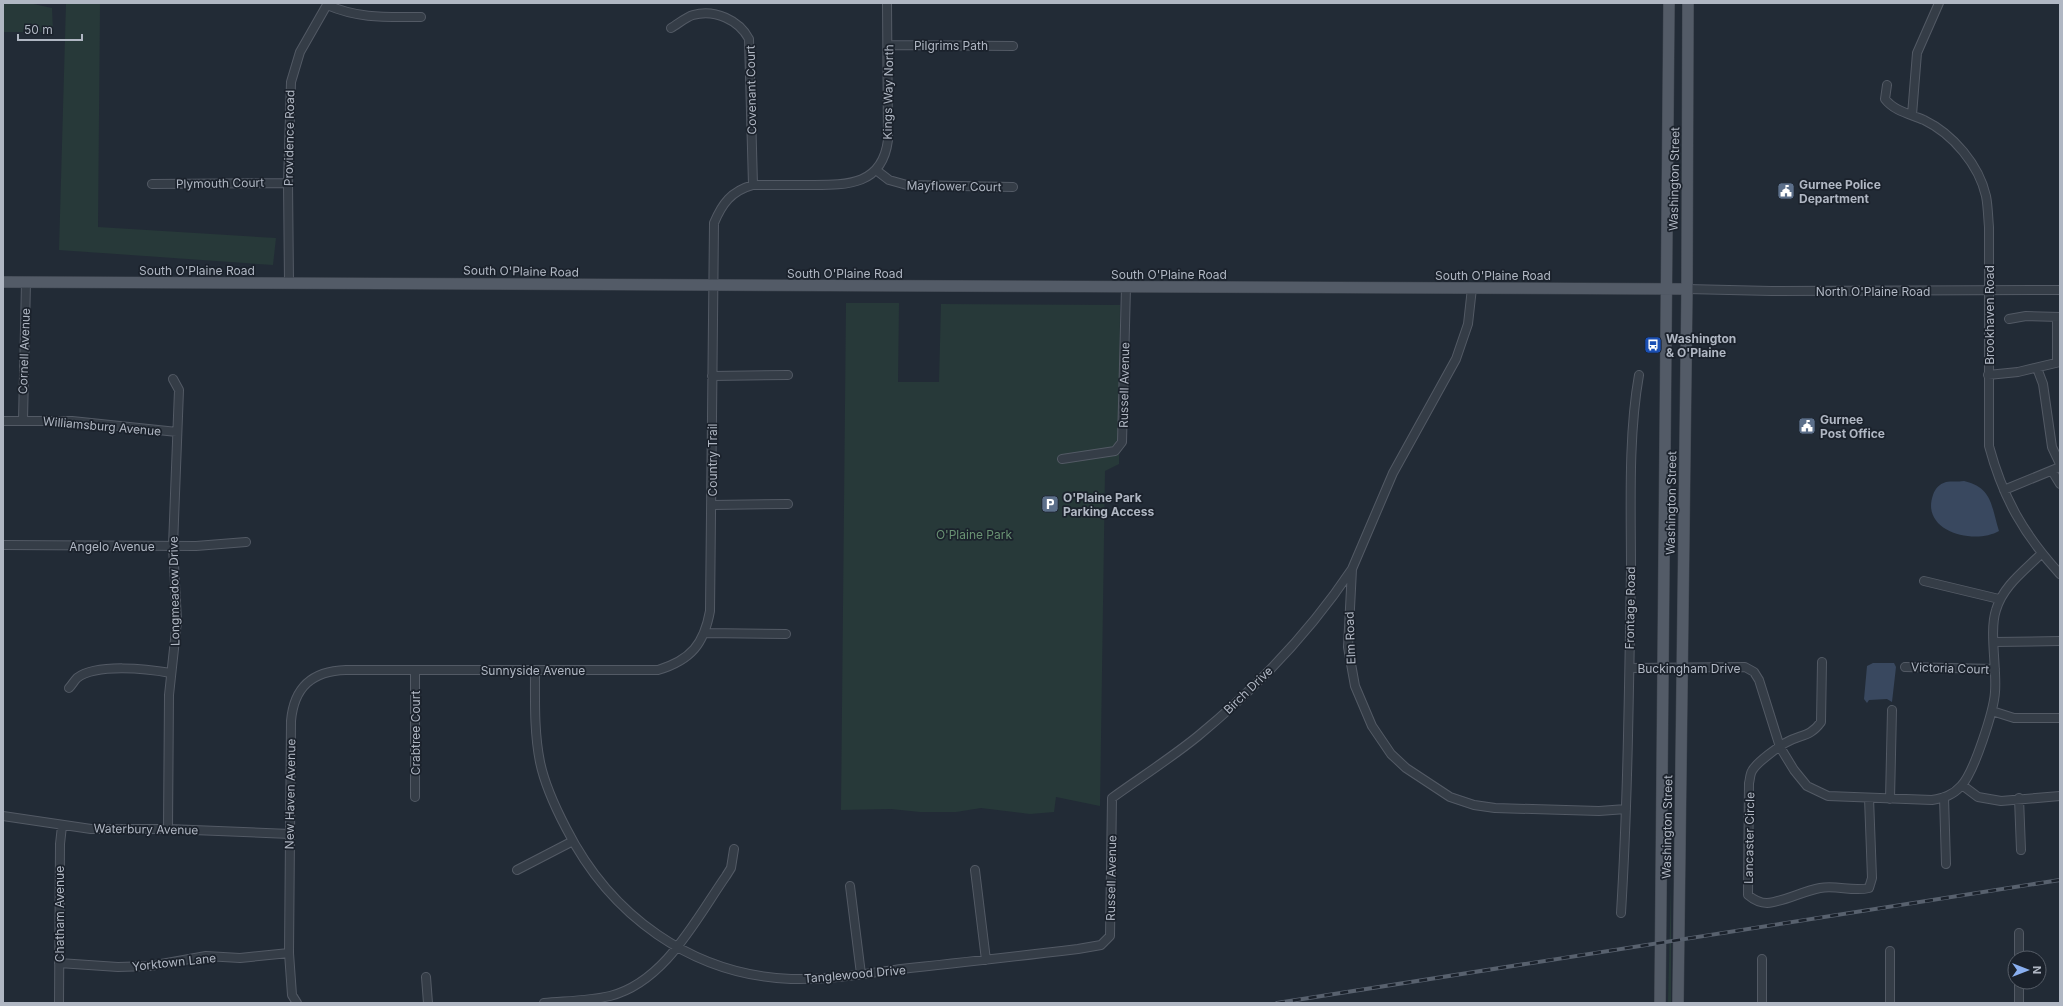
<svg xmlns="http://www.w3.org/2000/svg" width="2063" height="1006" font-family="Inter,sans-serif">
<rect width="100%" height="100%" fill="#222b36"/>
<path fill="#273939" d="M 3,3 L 29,3 L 52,8 L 53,32 L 3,32 Z
M 66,3 L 100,3 L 98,227 L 276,238 L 273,265 L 59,250 Z
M 846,303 L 899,303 L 898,382 L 939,382 L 941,304 L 1120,305 L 1119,464 L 1105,471 L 1100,806 L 1056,797 L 1054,812 L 1030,814 L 981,808 L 956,812 L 920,812 L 891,809 L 841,810 Z
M 1671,885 L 1671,1003 L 1668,1003 Z"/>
<path fill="#39485f" d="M 1964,481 C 1993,488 1991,506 1999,531 C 1975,545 1920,532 1933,495 C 1935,489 1939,484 1946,482 C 1951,481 1958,482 1964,481 Z
M 1873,663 L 1894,663 L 1896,667 L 1892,702 L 1887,699 L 1869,700 L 1867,703 L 1864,699 L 1867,666 Z"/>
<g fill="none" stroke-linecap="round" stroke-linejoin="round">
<defs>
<path id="minor" d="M 327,5 C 360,19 386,17 421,17
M 671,28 C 678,24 686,17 693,15 C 715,9 739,20 749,39 L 753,185
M 889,45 L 1013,46
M 1887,85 L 1885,99 C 1894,111 1910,114 1924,120 C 1953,134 1979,165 1986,196 C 1988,206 1988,217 1989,227 L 1989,446 C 2003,498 2024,535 2060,574
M 1912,115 L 1917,53 L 1939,3
M 876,170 L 889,180 L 907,185 L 1013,187
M 152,184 L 288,183
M 289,282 L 288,183 L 291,82 L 300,52 L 328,3
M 1472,288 L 1468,324 L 1456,359 L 1393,473 L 1352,569 L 1348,647 L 1355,686 L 1372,726 L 1391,754 L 1406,768 L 1450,797 L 1474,805 L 1495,808 L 1599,811 L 1626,809
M 1687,289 L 1771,291 L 2060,290
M 2009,319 L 2026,316 L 2060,317
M 2057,362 L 2057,317
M 2037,368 L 2043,384 L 2052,447 L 2060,464
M 1988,375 L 2018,372 L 2060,362
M 712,376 L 788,375
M 23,420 L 26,282
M 3,421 L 72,421 L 177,432
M 1062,459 L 1115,451 L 1122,442 L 1126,287
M 2052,471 L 2060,484
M 2004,490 L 2060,467
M 712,505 L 788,504
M 3,545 L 196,546 L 246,542
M 1924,581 L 1999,599
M 705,633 L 786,634
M 1994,642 L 2060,641
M 1822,662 L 1821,722 C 1810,737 1802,734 1787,742 C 1779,746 1756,763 1752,771 C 1750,774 1750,780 1749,783 L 1748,895 C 1754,900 1759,903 1767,903 C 1783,902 1803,891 1820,888 C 1837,885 1853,892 1869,888 L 1872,878 L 1869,798
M 1905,667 L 1995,669
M 1630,668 L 1745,667 L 1754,672 L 1759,680 L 1780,747 L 1794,770 L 1807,786 L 1828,796 L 1932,800 C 1944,798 1953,795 1961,786 C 1974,773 1994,710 1995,692 C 1997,668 1989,631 1996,610 C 2003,586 2024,571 2041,554
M 415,670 L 415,797
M 535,670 C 535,701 534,732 540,762 C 545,786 555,807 566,828 C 610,915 691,975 791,979 C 828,980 865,974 901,969 C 960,963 1019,956 1078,949 L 1101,945 L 1110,936 L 1112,798 C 1141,777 1171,758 1198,736 C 1256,688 1310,632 1352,569
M 69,688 C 72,685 74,681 77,678 C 97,663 148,669 171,673
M 1992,711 L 2014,718 L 2060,718
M 1962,785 L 1978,797 L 2001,801 L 2060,796
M 1944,797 L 1946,864
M 2019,798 L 2021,850
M 1890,799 L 1892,710
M 3,816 L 91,829 L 168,829 L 290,834
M 168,829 L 169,695 L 177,621 L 173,546 L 179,390 L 173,379
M 517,870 L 573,841
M 975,870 L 986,960
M 850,886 L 861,974
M 1621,913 C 1628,799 1629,685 1631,571 C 1631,509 1628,436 1639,375
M 1890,951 L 1890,1003
M 2019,958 L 2019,933
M 59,963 L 118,967 L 150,966 L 206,956 L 240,958 L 289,953
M 426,977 L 428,1003
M 59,1003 L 60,844 L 62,826
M 297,1003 L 292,995 L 289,953 L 291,721 C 294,687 312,671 346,670 L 658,670 C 691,660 704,644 710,611 L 714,223 C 722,204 731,191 753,185 C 771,185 790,185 808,185 C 845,185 882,187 888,140 L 887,3
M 544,1003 C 565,1001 589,1001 610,996 C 665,982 696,919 726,876 L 731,868 L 734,849
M 1762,1003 L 1762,959
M 2019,1003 L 2019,982"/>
<path id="major" d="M 3,282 L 1687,289
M 1660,1003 L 1669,3
M 1678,1003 L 1687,289 L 1688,3"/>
</defs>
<use href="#minor" stroke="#535a65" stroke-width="10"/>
<use href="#major" stroke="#3f4650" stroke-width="12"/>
<use href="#minor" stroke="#353d47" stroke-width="8"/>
<use href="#major" stroke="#535b67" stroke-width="11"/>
<defs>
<path id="rail" d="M 1277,1003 L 2060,880"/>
</defs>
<use href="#rail" stroke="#58616e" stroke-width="4"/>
<use href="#rail" stroke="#1b222c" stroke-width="2.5" stroke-dasharray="8" stroke-linecap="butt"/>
</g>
<defs>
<symbol id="civic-square" viewBox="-11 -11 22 22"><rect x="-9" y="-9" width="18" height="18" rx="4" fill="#5c6f8a" stroke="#1b222c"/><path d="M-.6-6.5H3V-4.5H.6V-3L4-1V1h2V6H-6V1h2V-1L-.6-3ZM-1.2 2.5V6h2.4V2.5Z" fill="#fff"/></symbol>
<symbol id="bus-square" viewBox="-11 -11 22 22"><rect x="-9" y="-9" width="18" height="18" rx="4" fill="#1a4fb4" stroke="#1b222c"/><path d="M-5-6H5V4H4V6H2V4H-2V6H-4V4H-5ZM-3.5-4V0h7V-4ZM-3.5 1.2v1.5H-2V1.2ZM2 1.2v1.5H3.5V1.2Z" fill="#fff"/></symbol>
<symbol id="parking-square" viewBox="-11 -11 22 22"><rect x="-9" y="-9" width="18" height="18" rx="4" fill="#5c6f8a" stroke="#1b222c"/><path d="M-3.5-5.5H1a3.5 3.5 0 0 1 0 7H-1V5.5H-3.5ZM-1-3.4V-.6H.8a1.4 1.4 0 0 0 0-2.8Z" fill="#fff"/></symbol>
</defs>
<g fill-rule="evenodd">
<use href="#civic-square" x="1776" y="181" width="20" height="20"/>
<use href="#bus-square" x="1643" y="335" width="20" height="20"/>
<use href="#civic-square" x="1797" y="416" width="20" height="20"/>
<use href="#parking-square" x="1040" y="494" width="20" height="20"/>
</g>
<g text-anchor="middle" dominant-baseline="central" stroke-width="3.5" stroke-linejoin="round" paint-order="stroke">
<g font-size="12" fill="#b0b7c3" stroke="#1b222c">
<text x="951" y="45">Pilgrims Path</text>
<text transform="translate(751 90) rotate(-91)">Covenant Court</text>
<text transform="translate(888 92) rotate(-89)">Kings Way North</text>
<text transform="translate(289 138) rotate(-89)">Providence Road</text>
<text transform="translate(1674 179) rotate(-89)">Washington Street</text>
<text transform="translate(220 183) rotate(-1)">Plymouth Court</text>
<text transform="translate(954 186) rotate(1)">Mayflower Court</text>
<text x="197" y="270">South O'Plaine Road</text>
<text transform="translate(521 271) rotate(1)">South O'Plaine Road</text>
<text x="845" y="273">South O'Plaine Road</text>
<text x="1169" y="274">South O'Plaine Road</text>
<text x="1493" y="275">South O'Plaine Road</text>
<text x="1873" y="291">North O'Plaine Road</text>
<text transform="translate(1989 315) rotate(-90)">Brookhaven Road</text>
<text transform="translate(24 351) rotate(-88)">Cornell Avenue</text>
<text transform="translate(1124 385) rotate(-89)">Russell Avenue</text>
<text transform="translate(102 426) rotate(5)">Williamsburg Avenue</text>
<text transform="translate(712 460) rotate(-90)">Country Trail</text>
<text transform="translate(1671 503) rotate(-89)">Washington Street</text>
<text x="112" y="546">Angelo Avenue</text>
<text transform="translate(174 591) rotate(-91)">Longmeadow Drive</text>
<text transform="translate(1630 608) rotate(-89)">Frontage Road</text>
<text transform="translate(1350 638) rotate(-92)">Elm Road</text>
<text x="1689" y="668">Buckingham Drive</text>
<text transform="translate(1950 668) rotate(2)">Victoria Court</text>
<text x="533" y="670">Sunnyside Avenue</text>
<text transform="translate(1248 690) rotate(-44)">Birch Drive</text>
<text transform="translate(415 733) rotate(-90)">Crabtree Court</text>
<text transform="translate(290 794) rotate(-89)">New Haven Avenue</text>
<text transform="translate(1667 827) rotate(-89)">Washington Street</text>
<text transform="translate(146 829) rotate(1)">Waterbury Avenue</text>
<text transform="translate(1749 838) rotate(-89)">Lancaster Circle</text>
<text transform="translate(1111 878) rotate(-89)">Russell Avenue</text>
<text transform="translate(59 914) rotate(-90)">Chatham Avenue</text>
<text transform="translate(174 962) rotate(-6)">Yorktown Lane</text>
<text transform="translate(855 974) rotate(-5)">Tanglewood Drive</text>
</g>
<g font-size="12" font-weight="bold" fill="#b0b7c3" stroke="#1b222c" text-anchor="start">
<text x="1799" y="184">Gurnee Police<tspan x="1799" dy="14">Department</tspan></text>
<text x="1666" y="338">Washington<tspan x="1666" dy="14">&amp; O'Plaine</tspan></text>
<text x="1820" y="419">Gurnee<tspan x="1820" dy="14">Post Office</tspan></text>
<text x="1063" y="497">O'Plaine Park<tspan x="1063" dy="14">Parking Access</tspan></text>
</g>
<g font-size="12" fill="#699273" stroke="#1b222c">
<text x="974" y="534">O'Plaine Park</text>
</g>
</g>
<rect width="2063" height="1006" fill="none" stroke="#b0b7c3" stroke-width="8"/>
<g transform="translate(2027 970) rotate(90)"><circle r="19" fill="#1b222c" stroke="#575e68"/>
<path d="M0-3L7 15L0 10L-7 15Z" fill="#8aafef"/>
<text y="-6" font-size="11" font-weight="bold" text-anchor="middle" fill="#b0b7c3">N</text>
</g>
<path d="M18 34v6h64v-6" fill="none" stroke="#b0b7c3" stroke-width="2"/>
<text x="24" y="34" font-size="12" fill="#b0b7c3" stroke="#1b222c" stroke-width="3" paint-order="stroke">50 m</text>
</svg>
